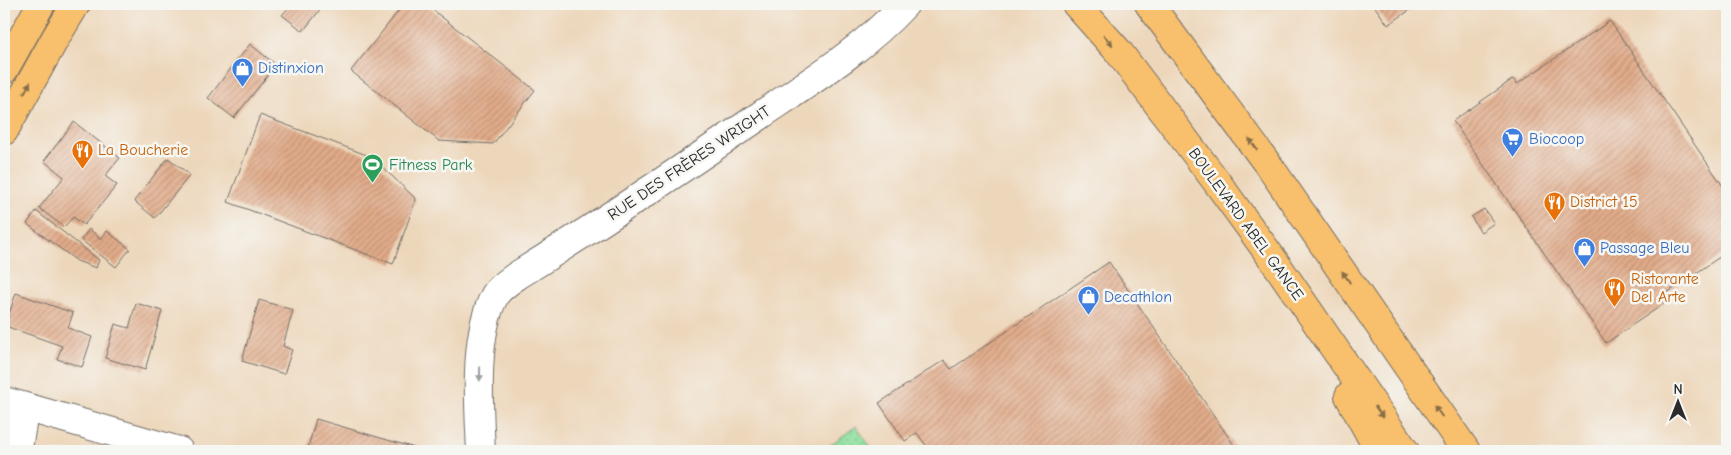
<svg xmlns="http://www.w3.org/2000/svg" width="1731" height="455" font-family="'Comic Neue',sans-serif">
<defs>
<pattern id="grass-dots" width="8" height="8" patternUnits="userSpaceOnUse" patternTransform="scale(1.25)"><rect width="8" height="8" fill="#8fdf9f"/><path d="M2 2h.1M6 6h.1" fill="none" stroke="#7cc089" stroke-width="1.8" stroke-linecap="round"/></pattern>
<pattern id="building-hatch" width="6" height="6" patternUnits="userSpaceOnUse" patternTransform="scale(1.25)"><rect width="6" height="6" fill="#e2ac8a"/><path d="M-1 1l2-2M0 6l6-6M5 7l2-2" fill="none" stroke="#b78c71"/></pattern>
</defs>
<rect width="100%" height="100%" fill="#f6f6f2"/>
<filter id="ink" filterUnits="userSpaceOnUse"><feTurbulence type="fractalNoise" baseFrequency=".02" numOctaves="2"/><feDisplacementMap in="SourceGraphic" scale="10" xChannelSelector="R" yChannelSelector="G"/><feConvolveMatrix kernelMatrix="1 2 1 2 8 2 1 2 1" color-interpolation-filters="sRGB"/></filter>
<filter id="wash" filterUnits="userSpaceOnUse"><feTurbulence type="fractalNoise" baseFrequency=".0096" numOctaves="4" result="noise"/><feDisplacementMap in="SourceGraphic" scale="20" xChannelSelector="R" yChannelSelector="G"/><feGaussianBlur stdDeviation="1.12" result="paint"/><feColorMatrix in="noise" values="0 0 0 0 0 0 0 0 0 0 0 0 0 0 0 0 0 1.4 0 .05"/><feComposite in="paint" operator="in"/></filter>
<g filter="url(#wash)">
<rect width="100%" height="100%" fill="#f4e6d2"/>
<path fill="#edd7bb" d="M 4,4 L 1727,4 L 1727,451 L 4,451 Z"/>
<path fill="url(#grass-dots)" stroke="#5d8565" d="M 856,426 L 873,451 L 821,451 L 825,449 Z"/>
<g id="blocks">
<path fill="url(#building-hatch)" d="M 292,4 L 325,4 L 303,31 L 282,15 Z
M 404,4 L 425,4 L 535,90 L 493,144 L 439,141 L 351,71 Z
M 1373,4 L 1419,4 L 1388,25 Z
M 1610,21 L 1727,192 L 1727,252 L 1664,295 L 1668,301 L 1606,343 L 1453,121 L 1513,79 L 1517,84 Z
M 250,44 L 276,65 L 234,118 L 208,98 Z
M 260,115 L 372,157 L 416,199 L 393,264 L 228,202 Z
M 74,122 L 120,158 L 105,176 L 117,185 L 84,225 L 73,217 L 64,227 L 39,208 L 64,177 L 44,161 Z
M 168,158 L 190,175 L 155,218 L 134,201 Z
M 1484,209 L 1494,223 L 1481,232 L 1471,217 Z
M 36,211 L 99,260 L 96,268 L 77,261 L 27,224 Z
M 89,229 L 101,239 L 107,231 L 130,249 L 116,267 L 81,240 Z
M 1109,262 L 1238,451 L 930,451 L 917,433 L 905,441 L 879,403 L 944,360 L 951,369 Z
M 16,293 L 73,313 L 68,328 L 92,337 L 82,367 L 57,359 L 62,346 L 5,326 Z
M 259,300 L 293,310 L 283,346 L 292,350 L 284,374 L 242,361 Z
M 136,303 L 162,311 L 145,370 L 105,358 L 115,324 L 129,328 Z
M 316,419 L 425,451 L 307,451 Z"/>
</g>
</g>
<g filter="url(#ink)">
<use href="#blocks" fill-opacity="0" stroke="#716c65" stroke-width="1"/>
<g fill="none" stroke-linecap="round" stroke-linejoin="round">
<defs>
<path id="minor" d="M 4,401 L 179,451
M 4,449 L 9,448 L 19,442 L 25,407
M 481,451 C 479,407 473,335 495,295 C 500,287 511,280 518,275 C 600,224 679,171 758,117 C 808,83 864,49 905,4"/>
<path id="major" d="M 1076,4 L 1118,51 L 1216,181 L 1277,265 L 1405,451
M 1149,4 L 1272,170 L 1466,451
M 4,70 L 41,4
M 4,131 L 56,37 L 76,4
M 1349,396 L 1379,451"/>
</defs>
<use href="#minor" stroke="#716c65" stroke-width="30"/>
<use href="#major" stroke="#716c65" stroke-width="30"/>
<use href="#minor" stroke="#fff" stroke-width="28"/>
<use href="#major" stroke="#f8bf6c" stroke-width="28"/>
</g>
<defs><path id="oneway-solid" d="M-6-.8H1V-3.2L6.5 0L1 3.2V.8H-6Z" transform="scale(1.25)"/></defs>
<g fill="#876e48">
<use href="#oneway-solid" transform="translate(1108 40) rotate(49)"/>
<use href="#oneway-solid" transform="translate(27 88) rotate(-61)"/>
<use href="#oneway-solid" transform="translate(1253 144) rotate(-126)"/>
<use href="#oneway-solid" transform="translate(1346 277) rotate(-125)"/>
<use href="#oneway-solid" transform="translate(1438 411) rotate(-125)"/>
<use href="#oneway-solid" transform="translate(1379 412) rotate(55)"/>
</g>
<use fill="#a0a0a0" href="#oneway-solid" transform="translate(480 374) rotate(91)"/>
</g>
<defs>
<symbol id="shop-pin" viewBox="-11 -11 22 30"><path d="M0 17L-7.5 6A9.5 9.5 0 1 1 7.5 6Z" fill="#3f7fe0" stroke="#f6f6f2"/><path d="M-5-2.5h2.3a2.7 3.5 0 0 1 5.4 0H5L5.5 6h-11ZM-1.5-2.5h3a1.5 2.3 0 0 0-3 0Z" fill="#fff"/></symbol>
<symbol id="supermarket-pin" viewBox="-11 -11 22 30"><path d="M0 17L-7.5 6A9.5 9.5 0 1 1 7.5 6Z" fill="#3f7fe0" stroke="#f6f6f2"/><path d="M-6-5.5h2.5l.6 2H6L4.5 2H-2.5L-4.4-4H-6ZM-1.5 3.2a1.3 1.3 0 1 0 .1 0ZM3 3.2a1.3 1.3 0 1 0 .1 0Z" fill="#fff"/></symbol>
<symbol id="restaurant-pin" viewBox="-11 -11 22 30"><path d="M0 17L-7.5 6A9.5 9.5 0 1 1 7.5 6Z" fill="#e8710a" stroke="#f6f6f2"/><path d="M-5-6h1v4h1v-4h1v4h1v-4h1v5L-1.5 .5V6h-2V.5L-5-1ZM5-6V6H3V1.5H1.5Q1.5-4 5-6Z" fill="#fff"/></symbol>
<symbol id="stadium-pin" viewBox="-11 -11 22 30"><path d="M0 17L-7.5 6A9.5 9.5 0 1 1 7.5 6Z" fill="#2e9e5b" stroke="#f6f6f2"/><path d="M0-5a6.5 5 0 1 0 0 10a6.5 5 0 1 0 0-10ZM-3.5-1.8h7v3.6h-7Z" fill="#fff"/></symbol>
</defs>
<g fill-rule="evenodd">
<use href="#shop-pin" x="230" y="56" width="25" height="34"/>
<use href="#supermarket-pin" x="1500" y="126" width="25" height="34"/>
<use href="#restaurant-pin" x="70" y="138" width="25" height="34"/>
<use href="#stadium-pin" x="360" y="152" width="25" height="34"/>
<use href="#restaurant-pin" x="1542" y="190" width="25" height="34"/>
<use href="#shop-pin" x="1572" y="236" width="25" height="34"/>
<use href="#restaurant-pin" x="1602" y="276" width="25" height="34"/>
<use href="#shop-pin" x="1076" y="284" width="25" height="34"/>
</g>
<g text-anchor="middle" dominant-baseline="central" stroke-width="5" stroke-linejoin="round" paint-order="stroke">
<g font-size="16" fill="#366cbe" stroke="#f6f6f2" text-anchor="start">
<text x="258" y="68">Distinxion</text>
<text x="1529" y="139">Biocoop</text>
<text x="1600" y="248">Passage Bleu</text>
<text x="1104" y="297">Decathlon</text>
</g>
<g font-size="16" fill="#c56008" stroke="#f6f6f2" text-anchor="start">
<text x="98" y="150">La Boucherie</text>
<text x="1570" y="202">District 15</text>
<text x="1631" y="279">Ristorante<tspan x="1631" dy="18">Del Arte</tspan></text>
</g>
<g font-size="16" fill="#2b2b2b" stroke="#f6f6f2">
<text transform="translate(689 163) rotate(-34)">RUE DES FRÈRES WRIGHT</text>
<text transform="translate(1246 224) rotate(54)">BOULEVARD ABEL GANCE</text>
</g>
<g font-size="16" fill="#27864d" stroke="#f6f6f2" text-anchor="start">
<text x="389" y="165">Fitness Park</text>
</g>
</g>
<rect width="1731" height="455" fill="none" stroke="#f6f6f2" stroke-width="20"/>
<g transform="translate(1678 402)" stroke="#f6f6f2" stroke-width="4" paint-order="stroke">
<path d="M0-4L9 19L0 12L-9 19Z" fill="#2b2b2b"/>
<text y="-8" font-size="14" font-weight="bold" text-anchor="middle" fill="#2b2b2b">N</text>
</g>
</svg>
